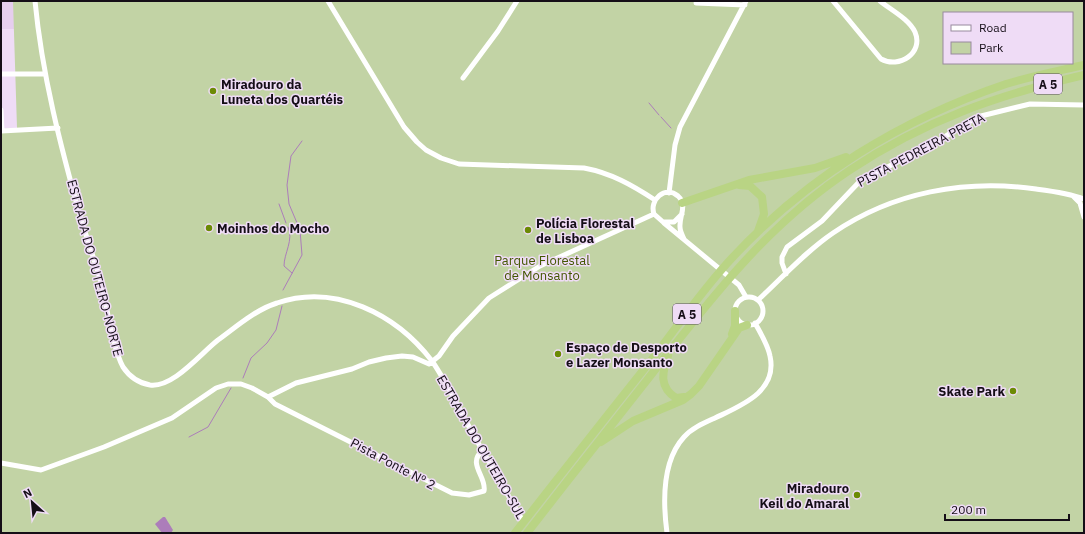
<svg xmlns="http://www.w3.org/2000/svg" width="1085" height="534" font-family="'IBM Plex Sans',sans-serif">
<rect width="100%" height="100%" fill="#efdcf6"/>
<path fill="#e6ceee" d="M 1,1 L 17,1 L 17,29 L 1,29 Z"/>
<path fill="#c2d3a5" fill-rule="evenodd" d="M 13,1 L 1084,1 L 1084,533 L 1,533 L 1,129 L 17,128 ZM 944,13 L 1072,13 L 1072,63 L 944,63 Z"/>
<path fill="#ac7dba" d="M 163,517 L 165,517 L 173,530 L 171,533 L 162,533 L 155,524 Z"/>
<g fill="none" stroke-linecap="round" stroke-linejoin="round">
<path stroke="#ac7dba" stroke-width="1" d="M 649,103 L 659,115
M 661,117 L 671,128
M 279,204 L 286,223
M 288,227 C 294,240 284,253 284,266 L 292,273
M 283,290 L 302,255 L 300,230 L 289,204 L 287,185 L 291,156 L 302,141
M 243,378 L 251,358 L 267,343 L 276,330 L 282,306
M 189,437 L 208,427 L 231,388"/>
<path stroke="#fff" stroke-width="5" d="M 35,1 C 42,75 61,148 81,219 C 88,242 96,264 102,286 C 107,308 113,349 123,367 C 129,376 139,383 150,385 C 173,388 200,354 218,340 C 236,327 255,310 277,303 C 335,283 396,314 432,361 C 446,381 461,412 473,434 C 490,464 507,493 524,523
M 328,1 L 404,127 L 417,142 L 426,150 L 441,158 L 459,164 L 584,168 C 611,173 632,185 655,200
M 833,1 L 881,59 C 899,69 924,53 915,32 C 909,19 891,10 880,1
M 696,3 L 745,5
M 1,74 L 45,74
M 463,78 L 498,31 L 517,1
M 1,110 L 2,131
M 1,131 L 58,128
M 669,193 L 675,145 L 680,127 L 746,1
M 1074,197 L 1080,203 L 1084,217
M 682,214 L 674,222 L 663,222 L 654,214 C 649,200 665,185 678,196 C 688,205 679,216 680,227 C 680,231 682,235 684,239
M 664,223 L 739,285 L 746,297
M 786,274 L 782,263 L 782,257 L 787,247 L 822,221 L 861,180 L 928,147 L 977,117 L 1030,104 L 1084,105
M735 311a14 14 0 1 1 28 0a14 14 0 1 1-28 0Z
M 758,300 C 782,278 805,252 833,233 C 893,192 965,179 1036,189 C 1052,191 1069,193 1084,199
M 268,397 L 296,383 L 352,369 L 369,362 L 386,358 L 402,356 L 413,357 L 429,364 L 439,356 L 453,336 L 489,298 L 540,266 L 654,214
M 1,463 L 41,470 L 104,447 L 172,418 L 216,388 L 228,384 L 241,384 L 252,388 L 268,397 L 275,404 L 452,493 L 469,495 L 484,491 C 487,477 467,464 482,451
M 667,533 C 663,503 662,461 684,437 C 692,428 704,423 715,418 C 740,406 778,392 770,356 C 768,345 761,334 755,323"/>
<path stroke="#b9d484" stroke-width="8" d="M 739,185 L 750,186 L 762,197 L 764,214 L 758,231
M 682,203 L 749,180 L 815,168 L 846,157
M 732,334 L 735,326 L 735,311
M 668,356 C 662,373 659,387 676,398 L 684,397
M 601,442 L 633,421 L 683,400 L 691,394 L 699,386 L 735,334 L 739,328 L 747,325
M 515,533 C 558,478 601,423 645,368 C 674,332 700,292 732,258 C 807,177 902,119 1006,84 C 1032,76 1058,71 1084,65
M 527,533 C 568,480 610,427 651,375 C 711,298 768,224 850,170 C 925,120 998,95 1084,75"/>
</g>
<g fill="#6c8a05" stroke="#efdcf6" stroke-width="1.5">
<circle cx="213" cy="91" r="4"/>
<circle cx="209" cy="228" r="4"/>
<circle cx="528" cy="230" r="4"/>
<circle cx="558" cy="354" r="4"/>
<circle cx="1013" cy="391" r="4"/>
<circle cx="857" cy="495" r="4"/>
</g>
<g text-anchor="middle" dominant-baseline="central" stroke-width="3" stroke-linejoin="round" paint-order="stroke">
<g fill="#efdcf6" stroke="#564c5a" stroke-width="1">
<rect x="1034" y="74" width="28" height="20" rx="3"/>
<rect x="673" y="304" width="28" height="20" rx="3"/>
</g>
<g font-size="12" font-weight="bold" fill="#150e17">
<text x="1048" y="84">A 5</text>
<text x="687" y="314">A 5</text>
</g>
<g font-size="13" font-weight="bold" fill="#150e17" stroke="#efdcf6" text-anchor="start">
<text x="221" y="84">Miradouro da<tspan x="221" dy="15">Luneta dos Quartéis</tspan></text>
<text x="536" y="223">Polícia Florestal<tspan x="536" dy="15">de Lisboa</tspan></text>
<text x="217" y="228">Moinhos do Mocho</text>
<text x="566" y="347">Espaço de Desporto<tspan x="566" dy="15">e Lazer Monsanto</tspan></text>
<text x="1005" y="391" text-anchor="end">Skate Park</text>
<text x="849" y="488" text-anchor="end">Miradouro<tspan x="849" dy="15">Keil do Amaral</tspan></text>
</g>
<g font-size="13" fill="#150e17" stroke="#efdcf6">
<text transform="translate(921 150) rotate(-28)">PISTA PEDREIRA PRETA</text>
<text transform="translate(95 268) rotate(75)">ESTRADA DO OUTEIRO-NORTE</text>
<text transform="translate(481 447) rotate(60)">ESTRADA DO OUTEIRO-SUL</text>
<text transform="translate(393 464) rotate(28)">Pista Ponte Nº 2</text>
</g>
<g font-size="13" fill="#435700" stroke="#efdcf6">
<text x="542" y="260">Parque Florestal<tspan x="542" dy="15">de Monsanto</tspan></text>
</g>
</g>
<rect width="1085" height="534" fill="none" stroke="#150e17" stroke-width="4"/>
<rect x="943" y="12" width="130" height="52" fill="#efdcf6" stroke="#988a9d"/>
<rect x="951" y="25" width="20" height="6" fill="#ffffff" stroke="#988a9d"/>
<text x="979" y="32" font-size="12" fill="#150e17">Road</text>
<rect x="951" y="42" width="20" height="12" fill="#c2d3a5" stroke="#988a9d"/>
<text x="979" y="52" font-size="12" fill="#150e17">Park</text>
<g transform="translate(32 502) rotate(333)" stroke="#efdcf6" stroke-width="3" paint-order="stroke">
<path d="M0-3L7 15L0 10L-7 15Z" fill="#150e17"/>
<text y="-6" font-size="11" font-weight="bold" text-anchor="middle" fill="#150e17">N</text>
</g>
<path d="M945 514v6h124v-6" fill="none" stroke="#150e17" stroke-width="2"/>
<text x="951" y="514" font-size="12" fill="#150e17" stroke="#efdcf6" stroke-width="3" paint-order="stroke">200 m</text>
</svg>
